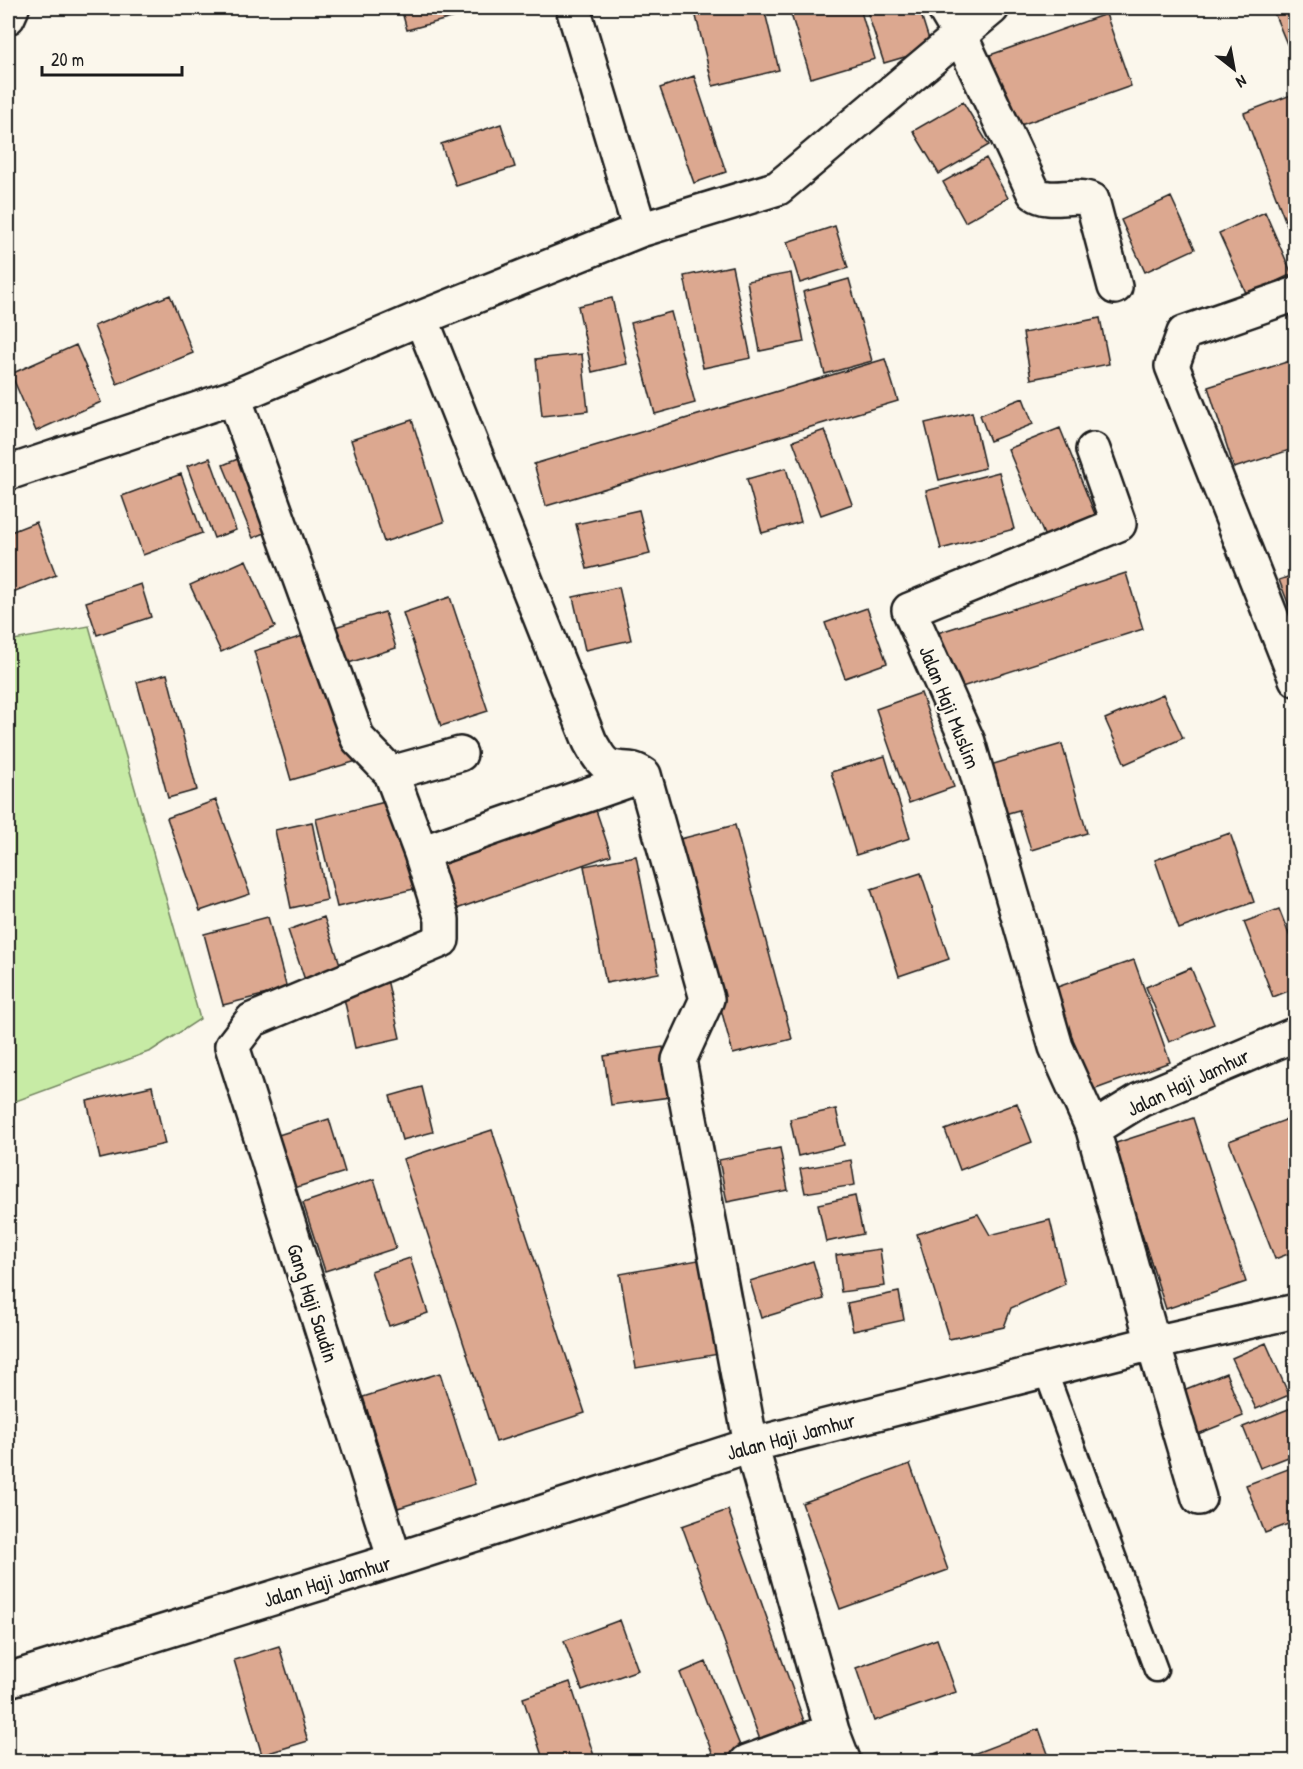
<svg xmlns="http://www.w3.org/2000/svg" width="1303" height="1769" font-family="'Patrick Hand',sans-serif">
<rect width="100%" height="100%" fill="#fbf7ec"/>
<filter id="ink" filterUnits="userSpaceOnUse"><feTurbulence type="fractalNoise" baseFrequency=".0167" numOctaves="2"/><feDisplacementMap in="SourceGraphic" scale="12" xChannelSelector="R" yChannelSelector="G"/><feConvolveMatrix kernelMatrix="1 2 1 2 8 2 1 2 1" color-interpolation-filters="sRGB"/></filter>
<g filter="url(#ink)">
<path fill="#c7eba5" stroke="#728460" stroke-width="1.5" d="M 89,626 L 200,1019 L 151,1051 L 8,1104 L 8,641 Z"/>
<path fill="#dca890" stroke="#1c1c1c" stroke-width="1.5" d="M 401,8 L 488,8 L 407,30 Z
M 694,8 L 764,8 L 779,70 L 713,86 Z
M 789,8 L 860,8 L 875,59 L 811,78 Z
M 866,8 L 919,8 L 932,49 L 884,63 Z
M 1272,8 L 1296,8 L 1296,41 L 1287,44 Z
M 1106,14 L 1131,86 L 1015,127 L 990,55 Z
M 694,76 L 726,172 L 694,183 L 660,88 Z
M 1296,93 L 1296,249 L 1244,113 Z
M 963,102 L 989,145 L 939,174 L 913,131 Z
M 501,124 L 515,167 L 456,186 L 441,144 Z
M 986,158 L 1008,198 L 965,222 L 943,182 Z
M 1171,197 L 1195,249 L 1145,272 L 1121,220 Z
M 1265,212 L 1292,274 L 1247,295 L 1219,233 Z
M 835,226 L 848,268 L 800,283 L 787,242 Z
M 732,266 L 751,358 L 703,368 L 684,276 Z
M 791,273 L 804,342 L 760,351 L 747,281 Z
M 849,279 L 872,361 L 825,374 L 803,292 Z
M 170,295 L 193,353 L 117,384 L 94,326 Z
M 612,298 L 627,364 L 592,372 L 578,306 Z
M 671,312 L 695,403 L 655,414 L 631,323 Z
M 1100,318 L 1109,364 L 1031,379 L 1023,333 Z
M 76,345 L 101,402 L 36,431 L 11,374 Z
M 582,354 L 588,411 L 542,416 L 536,359 Z
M 885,359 L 898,401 L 546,506 L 534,464 Z
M 1296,359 L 1296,448 L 1234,468 L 1208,387 Z
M 1023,398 L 1033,424 L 990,441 L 980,415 Z
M 972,412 L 985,468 L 939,480 L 925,423 Z
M 412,420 L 444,522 L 384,542 L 351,440 Z
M 1060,428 L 1101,529 L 1050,549 L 1008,449 Z
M 825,430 L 852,504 L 821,515 L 793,441 Z
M 250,454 L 279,527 L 253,538 L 223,465 Z
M 210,458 L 236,530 L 214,538 L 187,466 Z
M 786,468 L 801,522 L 762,533 L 747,479 Z
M 999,472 L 1014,529 L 941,549 L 926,491 Z
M 181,474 L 202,533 L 143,555 L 122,496 Z
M 639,510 L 650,554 L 587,569 L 576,524 Z
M 36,522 L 56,575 L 8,594 L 8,533 Z
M 246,560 L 275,627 L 221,652 L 190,585 Z
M 1126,573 L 1143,629 L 949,691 L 931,635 Z
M 1296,574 L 1296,623 L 1279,580 Z
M 141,584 L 151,617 L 97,635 L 86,602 Z
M 619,587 L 631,640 L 585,650 L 573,597 Z
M 450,597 L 488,711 L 441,726 L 403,613 Z
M 867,608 L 887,663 L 845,678 L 825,623 Z
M 385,612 L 396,648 L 339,666 L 328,629 Z
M 313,633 L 357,761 L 291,780 L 254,651 Z
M 167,674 L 197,790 L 168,798 L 137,682 Z
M 921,693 L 954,787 L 909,803 L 876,709 Z
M 1163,694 L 1183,738 L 1125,764 L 1105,719 Z
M 1062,744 L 1087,833 L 1031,850 L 1019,810 L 994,817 L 980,768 Z
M 885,756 L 910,838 L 856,855 L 831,772 Z
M 592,798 L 611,855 L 448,912 L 428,853 Z
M 216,800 L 250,894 L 200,911 L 167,818 Z
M 393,800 L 414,889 L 337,907 L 316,819 Z
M 312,822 L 327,900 L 291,908 L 275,830 Z
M 735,825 L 792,1039 L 733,1054 L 676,840 Z
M 1230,833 L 1254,902 L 1179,929 L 1155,860 Z
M 636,856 L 659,973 L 606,983 L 584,866 Z
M 921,873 L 949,959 L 899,976 L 871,889 Z
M 1279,909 L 1296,952 L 1296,988 L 1273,997 L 1244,922 Z
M 268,917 L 287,989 L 223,1005 L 204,934 Z
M 324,917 L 343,973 L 307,986 L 288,930 Z
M 1134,960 L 1170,1062 L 1082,1094 L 1046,991 Z
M 1191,968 L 1214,1024 L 1169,1042 L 1146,987 Z
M 387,979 L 400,1038 L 355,1048 L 342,989 Z
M 663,1047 L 670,1097 L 611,1105 L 604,1056 Z
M 152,1086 L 165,1144 L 100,1159 L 87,1101 Z
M 422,1087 L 433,1132 L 402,1140 L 390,1096 Z
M 1017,1103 L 1032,1142 L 960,1170 L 945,1130 Z
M 836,1109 L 844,1145 L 798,1156 L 790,1119 Z
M 1296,1116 L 1296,1251 L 1275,1259 L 1229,1141 Z
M 1193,1118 L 1246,1282 L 1166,1309 L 1113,1144 Z
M 329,1119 L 345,1172 L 288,1190 L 272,1137 Z
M 492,1130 L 585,1413 L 496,1442 L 403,1159 Z
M 780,1148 L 788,1190 L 727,1202 L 719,1160 Z
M 851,1160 L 855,1185 L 805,1193 L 800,1169 Z
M 374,1179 L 396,1248 L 325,1271 L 303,1203 Z
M 855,1196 L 863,1234 L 826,1242 L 818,1204 Z
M 978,1214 L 990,1235 L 1050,1220 L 1065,1284 L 1011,1308 L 1004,1327 L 949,1339 L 917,1234 Z
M 880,1249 L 885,1286 L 841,1292 L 836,1255 Z
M 410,1258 L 428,1313 L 389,1326 L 371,1271 Z
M 709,1258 L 725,1353 L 636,1368 L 620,1274 Z
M 813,1261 L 824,1299 L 761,1318 L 750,1281 Z
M 899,1292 L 904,1320 L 853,1331 L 847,1303 Z
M 1266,1343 L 1289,1395 L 1256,1409 L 1232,1358 Z
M 440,1373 L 475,1484 L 398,1508 L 363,1397 Z
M 1226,1373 L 1243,1416 L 1188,1438 L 1171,1395 Z
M 1291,1408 L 1296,1419 L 1296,1454 L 1260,1468 L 1243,1427 Z
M 910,1464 L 948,1570 L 840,1609 L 802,1503 Z
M 1296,1466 L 1296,1521 L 1265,1533 L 1246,1485 Z
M 728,1510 L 808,1732 L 763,1748 L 682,1526 Z
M 620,1620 L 638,1670 L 582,1690 L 564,1641 Z
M 937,1639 L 956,1692 L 874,1721 L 856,1668 Z
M 279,1646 L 308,1741 L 262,1755 L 234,1660 Z
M 706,1662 L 745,1758 L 738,1762 L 716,1762 L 680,1673 Z
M 570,1682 L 596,1762 L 544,1762 L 523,1698 Z
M 1039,1729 L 1051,1762 L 961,1762 L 960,1759 Z
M 939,1752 L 942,1762 L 915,1762 Z"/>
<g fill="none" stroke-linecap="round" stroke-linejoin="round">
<defs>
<path id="service" d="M 1045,1370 L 1156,1670"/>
<path id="minor" d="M 573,8 L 640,230
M 944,8 L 960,35 L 1034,193 C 1051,205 1073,192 1092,200 L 1115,287
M 1296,294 L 1184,333 L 1172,366 L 1296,679
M 421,318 L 590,742 C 595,750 601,764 612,767 C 626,771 629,765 644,775 L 707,999 L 679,1060 L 751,1445 L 832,1731 L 844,1762
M 234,397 L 358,739 L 391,773 L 421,853 L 442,919 L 442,940 L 252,1020 L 232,1046 L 395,1560
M 8,473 L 234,397 L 421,318 L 640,230 L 778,188 L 992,8
M 391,773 L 460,754
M 421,853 L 644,775
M 1093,1129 L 1056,1047 L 968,742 L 909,610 L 1119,524 L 1093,450
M 1199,1498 L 1153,1343 L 1296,1311
M 8,1680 L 395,1560 L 751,1445 L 1153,1343 L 1093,1129 L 1140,1100 L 1296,1034
M 747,1762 L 832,1731"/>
<path id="motorway" d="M 8,17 L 12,8"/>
</defs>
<use href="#service" stroke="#1c1c1c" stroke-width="27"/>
<use href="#minor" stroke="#1c1c1c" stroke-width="38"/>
<use href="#motorway" stroke="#1c1c1c" stroke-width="38"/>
<use href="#service" stroke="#fbf7ec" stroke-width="22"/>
<use href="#minor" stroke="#fbf7ec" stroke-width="33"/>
<use href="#motorway" stroke="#fbf7ec" stroke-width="33"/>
</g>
</g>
<g text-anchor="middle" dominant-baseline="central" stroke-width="4.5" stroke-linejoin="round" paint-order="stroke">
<g font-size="21" fill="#1c1c1c" stroke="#fbf7ec">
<text transform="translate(950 707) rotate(68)">Jalan Haji Muslim</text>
<text transform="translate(1188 1082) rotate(-25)">Jalan Haji Jamhur</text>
<text transform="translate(313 1303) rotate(72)">Gang Haji Saudin</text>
<text transform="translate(791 1436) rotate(-15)">Jalan Haji Jamhur</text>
<text transform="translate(327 1581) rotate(-17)">Jalan Haji Jamhur</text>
</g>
</g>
<rect width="1303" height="1769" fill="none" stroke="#fbf7ec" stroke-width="30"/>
<rect x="15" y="15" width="1273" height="1739" fill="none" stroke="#1c1c1c" stroke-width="2" filter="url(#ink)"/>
<g transform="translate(1234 69) rotate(149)" stroke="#fbf7ec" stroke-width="4.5" paint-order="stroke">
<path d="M0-4.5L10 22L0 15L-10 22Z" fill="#1c1c1c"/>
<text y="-9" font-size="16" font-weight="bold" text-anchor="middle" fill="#1c1c1c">N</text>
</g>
<path d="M42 66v9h140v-9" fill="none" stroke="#1c1c1c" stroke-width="3"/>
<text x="51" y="66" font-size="18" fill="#1c1c1c" stroke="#fbf7ec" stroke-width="4.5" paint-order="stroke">20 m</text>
</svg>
